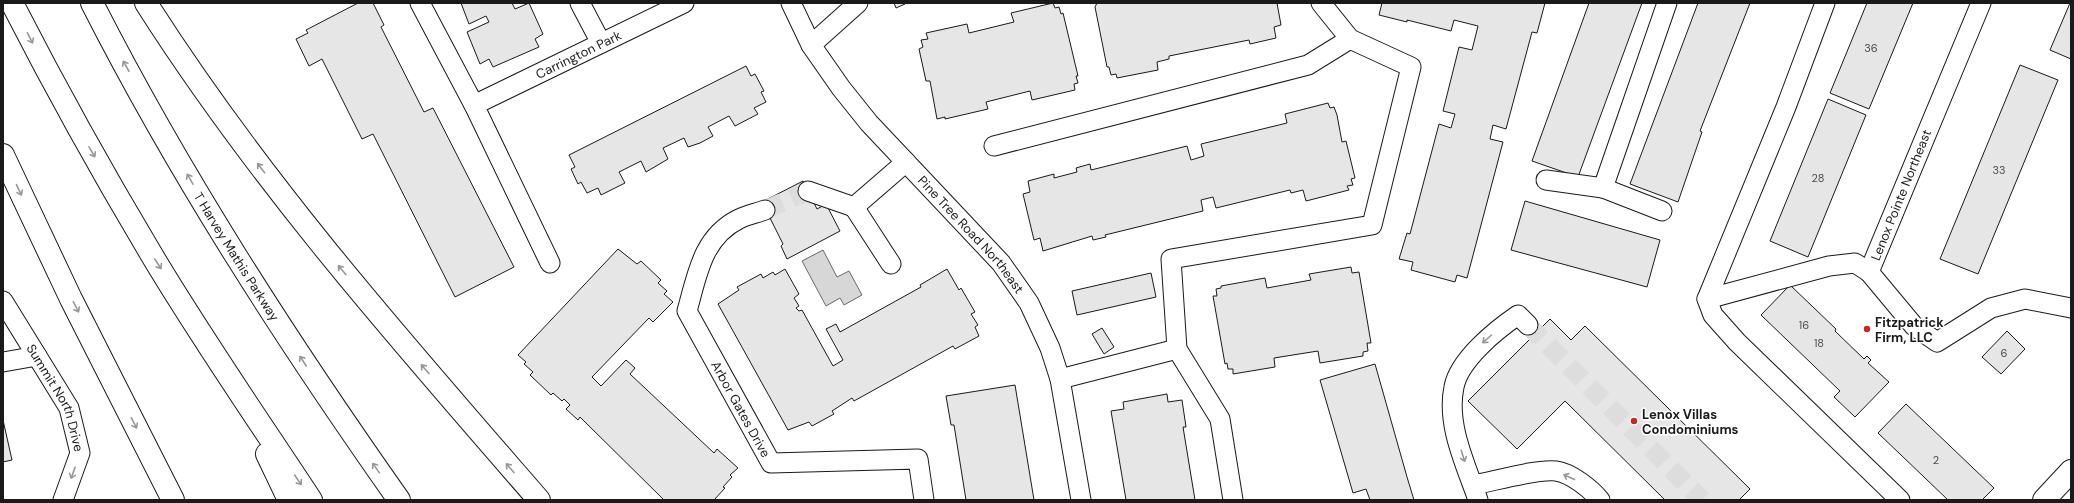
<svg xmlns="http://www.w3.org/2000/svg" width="2074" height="503" font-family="'DM Sans',sans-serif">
<rect width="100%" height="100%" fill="#fff"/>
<path fill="#d7d7d7" stroke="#6a6a6a" d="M 823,250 L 837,277 L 849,271 L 862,295 L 844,305 L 840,298 L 826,306 L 802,261 Z"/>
<path fill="#e6e6e6" stroke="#1a1a1a" d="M 358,3 L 373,3 L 384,25 L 381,27 L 424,112 L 433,108 L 514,267 L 455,297 L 373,134 L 362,139 L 322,59 L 309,66 L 296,39 L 308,33 L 306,30 Z
M 461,3 L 512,3 L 515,9 L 529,3 L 543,34 L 535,39 L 539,47 L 493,67 L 489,59 L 480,64 L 467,32 L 489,22 L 486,16 L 469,24 Z
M 894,3 L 905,3 L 905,4 L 896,8 Z
M 1053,3 L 1055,8 L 1059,7 L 1061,14 L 1063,13 L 1078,76 L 1076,76 L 1078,83 L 1074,84 L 1075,90 L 1032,100 L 1030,91 L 986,102 L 988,109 L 945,119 L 945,117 L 937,119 L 930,81 L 926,81 L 919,49 L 923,47 L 921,40 L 928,39 L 926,33 L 967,24 L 969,33 L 1014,22 L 1011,13 Z
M 1097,3 L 1277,3 L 1281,25 L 1274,27 L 1276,38 L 1250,44 L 1249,40 L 1169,56 L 1169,59 L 1157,62 L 1158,70 L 1117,78 L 1116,74 L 1111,75 L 1109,67 L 1107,67 L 1095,7 Z
M 1382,3 L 1545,3 L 1537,33 L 1532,32 L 1506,129 L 1493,125 L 1490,139 L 1503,142 L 1467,278 L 1457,275 L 1455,282 L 1411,270 L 1413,262 L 1399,259 L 1407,233 L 1410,234 L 1439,124 L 1451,128 L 1455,114 L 1443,111 L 1459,47 L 1472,50 L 1478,26 L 1454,20 L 1451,31 L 1407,20 L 1407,22 L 1379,15 Z
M 1589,3 L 1642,3 L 1578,177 L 1532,161 Z
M 1698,3 L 1750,3 L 1700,131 L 1702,132 L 1678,202 L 1630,184 Z
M 1867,3 L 1913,3 L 1869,109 L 1830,93 Z
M 2070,3 L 2071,3 L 2071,59 L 2050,50 Z
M 2020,65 L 2058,80 L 1978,274 L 1940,259 Z
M 746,66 L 751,76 L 755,74 L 764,91 L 761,92 L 766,102 L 754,108 L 758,114 L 735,126 L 729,116 L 708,127 L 713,136 L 700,143 L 688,147 L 684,138 L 663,148 L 668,159 L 646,172 L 641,161 L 619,172 L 625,183 L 601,195 L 598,188 L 587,193 L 581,182 L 578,184 L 571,169 L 575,167 L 569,155 Z
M 1828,99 L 1866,115 L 1808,257 L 1770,241 Z
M 1328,103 L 1330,108 L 1334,107 L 1337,115 L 1342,142 L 1346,141 L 1355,178 L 1351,179 L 1353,185 L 1347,186 L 1349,190 L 1306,201 L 1303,190 L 1291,193 L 1290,190 L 1216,208 L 1213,197 L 1201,200 L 1203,211 L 1105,235 L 1106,237 L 1093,240 L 1092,236 L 1043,251 L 1040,238 L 1034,240 L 1023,194 L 1030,192 L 1028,181 L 1054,174 L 1054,178 L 1077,172 L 1076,168 L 1090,164 L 1091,170 L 1187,146 L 1191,160 L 1204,156 L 1201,144 L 1287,123 L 1285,114 Z
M 803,181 L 817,209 L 826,204 L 840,231 L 787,259 L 781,246 L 783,244 L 762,202 Z
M 1525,201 L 1660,240 L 1647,287 L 1511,250 Z
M 618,249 L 637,264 L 641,261 L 661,280 L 658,283 L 667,291 L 664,294 L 673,302 L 653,322 L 649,318 L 592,377 L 601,386 L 626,360 L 635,368 L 630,374 L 714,453 L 717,449 L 738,468 L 730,475 L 732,477 L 723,487 L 725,488 L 714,500 L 664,500 L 580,417 L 578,420 L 566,409 L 570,405 L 564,399 L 562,401 L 553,393 L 551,395 L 530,375 L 533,372 L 524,364 L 526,362 L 518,355 Z
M 1351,267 L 1352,273 L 1359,272 L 1371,343 L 1367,343 L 1368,351 L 1363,352 L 1363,356 L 1320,363 L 1318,351 L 1274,358 L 1275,367 L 1233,374 L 1233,369 L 1228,369 L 1227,363 L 1225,364 L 1213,296 L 1217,296 L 1216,289 L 1221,288 L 1221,286 L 1265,278 L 1267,288 L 1311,280 L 1309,274 Z
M 785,269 L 799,294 L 794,298 L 799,306 L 796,308 L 799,311 L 802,310 L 833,366 L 843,360 L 826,329 L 836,324 L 840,332 L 921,287 L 920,285 L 947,269 L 959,290 L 961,288 L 975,312 L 971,314 L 978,325 L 975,327 L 979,336 L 955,349 L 953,346 L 854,401 L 852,398 L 832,411 L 834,414 L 812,426 L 809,422 L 788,430 L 718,304 L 739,290 L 737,287 L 761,274 L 763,278 L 773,272 L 775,275 Z
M 1151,273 L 1156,297 L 1077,315 L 1072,291 Z
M 1790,285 L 1836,329 L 1835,331 L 1864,359 L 1867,356 L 1871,360 L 1868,363 L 1889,382 L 1855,417 L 1834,397 L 1840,391 L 1761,315 Z
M 1550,319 L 1571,340 L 1585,326 L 1750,489 L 1739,500 L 1665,500 L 1565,401 L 1517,449 L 1468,401 Z
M 1102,328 L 1114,347 L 1104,354 L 1092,334 Z
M 2007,331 L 2025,349 L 2001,374 L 1982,357 Z
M 1375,364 L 1407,477 L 1414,500 L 1370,500 L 1366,489 L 1353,493 L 1320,380 Z
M 1015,385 L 1034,500 L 966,500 L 954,425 L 951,425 L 946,396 Z
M 1167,394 L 1168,402 L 1182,400 L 1186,427 L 1183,427 L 1195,500 L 1126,500 L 1111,411 L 1124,409 L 1123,402 Z
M 1906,404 L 1994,488 L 1982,500 L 1948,500 L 1878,433 Z
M 3,420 L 12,460 L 3,462 Z"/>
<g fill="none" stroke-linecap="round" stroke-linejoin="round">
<path stroke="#ddd" stroke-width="19" stroke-dasharray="19 10" stroke-linecap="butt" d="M 765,210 L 808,191
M 1528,325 L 1702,500"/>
<defs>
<g id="street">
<path d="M 420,3 L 474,105 L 550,263"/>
<path d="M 580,3 L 601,43"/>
<path id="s1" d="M 791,3 L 811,45 L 841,88 L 869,123 L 1001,263 L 1029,303 L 1050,348 L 1060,379 L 1081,500"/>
<path d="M 1825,3 L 1786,107 L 1707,299 L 1713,315 L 1737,342 L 1900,500"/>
<path d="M 1981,3 L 1869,272 L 1914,326 L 1937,342 L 1991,308 L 2025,299 L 2071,308"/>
<path d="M 811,45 L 858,3"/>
<path id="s2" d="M 474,105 L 684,3"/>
<path d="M 994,146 L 1308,65 L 1350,39"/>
<path d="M 1546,180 L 1603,188 L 1662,211"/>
<path d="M 1603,188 L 1667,3"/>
<path d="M 808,191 L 854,207 L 906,162"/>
<path d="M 854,207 L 891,264"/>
<path id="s3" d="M 765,210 C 757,213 747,215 739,219 C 702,237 697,276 687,311 L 771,463 L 918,459 L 924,500"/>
<path d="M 1707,299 L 1829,266 L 1855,263 L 1869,272"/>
<path id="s4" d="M 3,301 L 69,408 L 80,453 L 63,500"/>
<path d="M 3,362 L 37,356"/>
<path d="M 1060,379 L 1177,349"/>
<path d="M 1473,485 C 1495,481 1535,469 1556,471 C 1571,473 1591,489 1600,500"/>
<path d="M 1233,500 L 1220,419 L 1177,349 L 1171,259 L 1372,225 L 1411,67 L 1350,39 L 1321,3"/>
<path d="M 1478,500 C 1466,465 1446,425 1454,387 C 1459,360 1496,330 1518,315 L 1528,325"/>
</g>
<path id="primary" d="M 2044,500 L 2071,471"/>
<g id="highway">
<path d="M 12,3 C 55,87 101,170 150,252 C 200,336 257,418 311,500"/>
<path id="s5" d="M 92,3 C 180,176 287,341 399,500"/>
<path d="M 146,3 C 260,182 400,340 539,500"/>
<path d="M 3,155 L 71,299 L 173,500"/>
<path d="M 267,454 L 289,500"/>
</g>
</defs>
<use href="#street" stroke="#1a1a1a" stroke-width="21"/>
<use href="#primary" stroke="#1a1a1a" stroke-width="24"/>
<use href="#highway" stroke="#1a1a1a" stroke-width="24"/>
<use href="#street" stroke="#fff" stroke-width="19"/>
<use href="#primary" stroke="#fff" stroke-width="22"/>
<use href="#highway" stroke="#fff" stroke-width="22"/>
</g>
<defs><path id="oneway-shaft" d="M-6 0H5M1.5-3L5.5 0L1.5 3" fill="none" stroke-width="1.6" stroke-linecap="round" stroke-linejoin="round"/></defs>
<g stroke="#989898">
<use href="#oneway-shaft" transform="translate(30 38) rotate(63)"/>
<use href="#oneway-shaft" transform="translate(126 66) rotate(-119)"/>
<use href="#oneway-shaft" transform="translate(92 152) rotate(60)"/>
<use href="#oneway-shaft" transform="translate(261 168) rotate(-127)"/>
<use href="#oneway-shaft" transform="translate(190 179) rotate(-120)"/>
<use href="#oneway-shaft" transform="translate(19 190) rotate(65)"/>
<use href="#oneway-shaft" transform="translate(158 264) rotate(57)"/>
<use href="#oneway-shaft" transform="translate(342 270) rotate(-130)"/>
<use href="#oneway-shaft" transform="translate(76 307) rotate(63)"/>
<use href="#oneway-shaft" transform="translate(1487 339) rotate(138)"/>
<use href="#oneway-shaft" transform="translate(303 361) rotate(-123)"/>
<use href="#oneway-shaft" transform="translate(425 369) rotate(-131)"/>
<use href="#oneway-shaft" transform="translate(134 423) rotate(63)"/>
<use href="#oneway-shaft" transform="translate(1463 456) rotate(72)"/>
<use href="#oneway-shaft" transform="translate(376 468) rotate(-125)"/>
<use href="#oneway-shaft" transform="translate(510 468) rotate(-131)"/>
<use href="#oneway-shaft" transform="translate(73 473) rotate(110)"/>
<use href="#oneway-shaft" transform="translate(1569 477) rotate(-156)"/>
<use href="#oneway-shaft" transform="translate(298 480) rotate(56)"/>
</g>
<g fill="#c62828" stroke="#fff" stroke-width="1.5">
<circle cx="1867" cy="329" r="4"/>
<circle cx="1634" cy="421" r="4"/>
</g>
<g text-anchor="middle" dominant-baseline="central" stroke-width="3" stroke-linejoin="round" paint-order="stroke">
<g font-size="11" fill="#4d4d4d">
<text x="1871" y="48">36</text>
<text x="1999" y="170">33</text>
<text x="1818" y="178">28</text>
<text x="1804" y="325">16</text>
<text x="1819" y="343">18</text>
<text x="2004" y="353">6</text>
<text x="1936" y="460">2</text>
</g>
<g font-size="13" fill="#1a1a1a" stroke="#fff">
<text stroke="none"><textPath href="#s2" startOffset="116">Carrington Park</textPath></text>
<text transform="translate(1901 195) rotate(-68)">Lenox Pointe Northeast</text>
<text stroke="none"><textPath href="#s1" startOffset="295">Pine Tree Road Northeast</textPath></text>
<text stroke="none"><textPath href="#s5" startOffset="292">T Harvey Mathis Parkway</textPath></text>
<text stroke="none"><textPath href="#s4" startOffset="111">Summit North Drive</textPath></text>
<text stroke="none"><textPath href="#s3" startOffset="249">Arbor Gates Drive</textPath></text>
</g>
<g font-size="13" font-weight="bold" fill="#1a1a1a" stroke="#fff" text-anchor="start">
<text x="1875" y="322">Fitzpatrick<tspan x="1875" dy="15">Firm, LLC</tspan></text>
<text x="1642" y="414">Lenox Villas<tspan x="1642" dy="15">Condominiums</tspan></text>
</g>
</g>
<rect width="2074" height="503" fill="none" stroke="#1a1a1a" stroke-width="8"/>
</svg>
